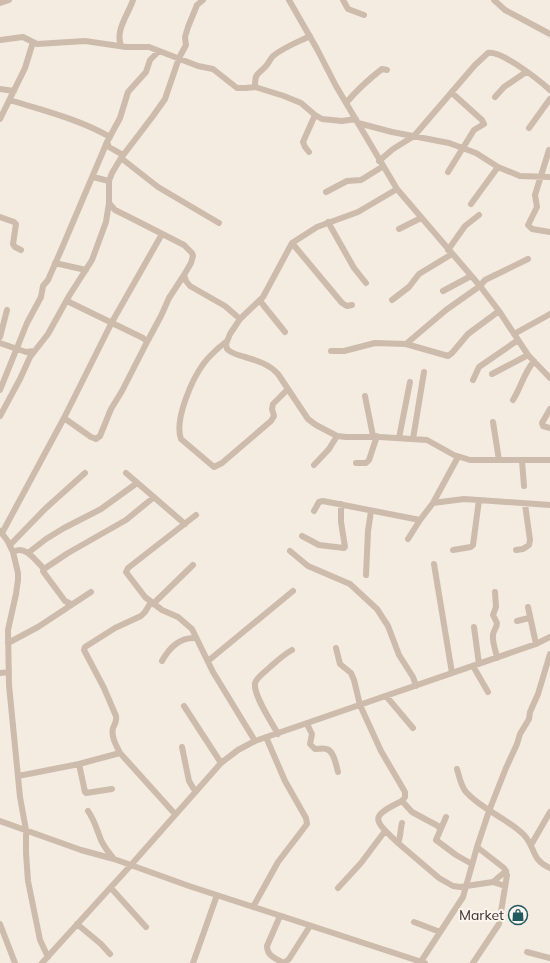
<svg xmlns="http://www.w3.org/2000/svg" width="550" height="963" font-family="Mulish,sans-serif">
<rect width="100%" height="100%" fill="#f4ebe1"/>
<g fill="none" stroke-linecap="round" stroke-linejoin="round">
<path stroke="#cdbbac" stroke-width="6" d="M 289,0 L 317,49 L 336,86 L 397,189 L 480,286 L 499,311 L 528,355 L 550,378
M 343,0 L 348,9 L 364,15
M 494,0 L 505,10 L 550,34
M 0,3 L 9,0
M 0,40 L 23,37 L 37,44 L 85,41 L 126,47 L 149,47 L 198,66 L 213,69 L 237,88 L 246,88 L 255,87 L 284,96 L 301,103 L 315,115 L 322,119 L 342,121 L 356,119
M 121,46 C 115,30 128,15 133,0
M 255,87 C 255,72 257,76 266,66 C 269,63 270,59 273,56 C 284,47 298,42 310,36
M 0,89 L 14,91
M 495,97 L 504,87 L 526,72
M 10,100 C 44,111 79,119 110,137
M 346,103 C 357,90 369,79 382,69 L 387,70
M 0,119 L 25,68 L 33,42
M 358,123 L 392,132 L 449,143 L 476,153 L 498,167 L 520,176 L 550,177
M 529,128 L 550,99
M 107,142 L 109,147 L 123,155
M 549,150 L 535,195 L 537,207 L 528,225 L 532,229 L 550,232
M 309,152 L 305,147 L 303,142 L 315,115
M 121,158 L 158,187 L 219,223
M 379,161 L 393,149 L 414,136 L 475,65 L 488,53 C 501,50 539,80 550,90
M 448,172 L 474,130 L 484,124 L 482,120 L 452,93
M 93,177 L 109,181
M 397,189 L 358,212 L 317,227 L 292,243 L 263,297 L 240,319 L 230,334 L 226,344 L 227,349 C 232,354 238,355 245,357 C 258,361 269,364 278,374 L 308,419 L 316,425 L 337,436 L 346,437 L 380,437 L 427,440 L 454,455 L 470,460 L 550,460
M 326,192 L 347,181 L 361,180 L 382,167
M 471,204 L 498,167
M 0,217 L 14,222 L 16,224 L 13,244 L 15,247 L 21,250
M 328,222 L 354,268 L 366,283
M 399,229 L 421,218
M 292,243 L 342,303 L 347,306 L 352,305
M 448,250 L 465,226 L 479,215
M 55,263 L 86,270
M 184,275 L 186,281 L 190,286 L 225,306 L 240,319
M 443,291 L 471,276
M 392,300 L 409,287 L 419,274 L 452,254
M 67,301 L 143,338 L 147,342
M 260,301 L 285,332
M 514,334 L 550,314
M 0,337 L 7,310
M 227,341 C 218,348 211,354 204,363 C 192,379 174,420 181,439 L 214,467 L 222,463 L 271,421 L 274,416 L 272,409 L 273,404 L 288,389
M 0,343 L 26,352 L 34,351
M 406,344 L 446,310 L 480,286 L 485,280 L 528,259
M 331,351 L 344,351 L 375,343 L 406,344 L 448,356 L 452,353 L 468,334 L 499,311
M 492,374 L 528,355
M 473,380 L 479,367 L 518,340
M 0,390 L 27,323 L 41,297 L 43,286 L 48,280 L 62,248 L 107,142 L 120,118 L 128,92 L 146,72 L 150,60 L 159,51
M 365,396 L 373,436
M 513,400 C 521,387 524,373 534,361
M 550,409 L 542,423 L 543,426 L 550,428
M 0,416 L 20,379 L 30,357 L 48,334 L 69,296 L 92,260 L 106,222 L 109,203 L 109,181 L 112,173 L 121,158 L 153,116 L 165,99 L 179,58 L 186,45 L 185,37 L 188,27 L 197,5 L 203,0
M 64,418 L 91,437 L 96,439 L 100,436 L 111,409 L 122,391 L 147,342 L 161,316 L 169,298 L 184,275 L 191,263 L 193,256 L 192,253 L 184,245 L 139,222 L 115,210 L 109,203
M 493,422 L 499,460
M 399,438 L 410,382
M 413,439 L 424,372
M 522,461 L 524,486
M 356,463 L 366,463 L 369,460 L 377,436
M 314,465 L 329,449 L 337,436
M 126,473 L 185,524
M 433,503 L 464,499 L 550,505
M 314,511 L 319,502 L 323,501 L 420,520
M 196,515 L 128,568 L 126,572 L 145,597 L 162,610 L 178,617 L 192,629 L 213,672 L 255,741
M 0,531 L 7,540 L 13,552 L 18,573 L 18,580 L 16,594 L 8,630 L 9,685 L 20,797 L 26,830 L 26,853 L 28,881 L 40,940 L 48,957
M 2,533 L 64,418 L 112,322 L 162,234
M 302,536 L 319,545 L 344,548 L 345,547 L 341,522 L 341,504
M 408,539 L 420,520 L 433,503 L 458,457
M 10,545 L 46,508 L 85,473
M 453,550 L 471,547 L 473,545 L 479,500
M 516,550 L 523,549 L 529,545 L 530,540 L 525,504
M 290,551 L 308,566 L 350,584 L 377,609 L 388,626 L 399,655 L 413,677 L 416,686
M 13,552 C 25,544 36,561 44,569
M 28,553 L 46,539 L 64,528 L 101,509 L 137,483
M 434,564 L 452,673
M 366,575 L 368,531 L 371,511
M 495,592 L 496,607 L 493,615 L 497,623 C 497,628 493,631 493,635 C 492,642 496,651 497,658
M 151,602 L 145,612 L 141,616 L 115,628 L 85,647 L 84,650 L 104,688 L 116,716 C 117,721 115,724 113,728 C 111,737 116,745 120,753 L 175,814
M 71,604 L 65,601 L 45,574 L 43,571 L 44,569 L 68,553 L 126,520 L 154,497
M 153,604 L 193,565
M 528,607 L 536,644
M 517,621 L 529,618
M 474,627 L 479,664
M 8,643 L 38,627 L 91,592
M 336,648 L 340,664 L 351,673 L 354,680 L 360,705 L 381,751 L 405,792 L 405,797 L 402,801 C 369,817 373,819 398,843
M 162,661 C 169,648 180,637 196,638
M 208,661 L 293,591
M 473,666 L 488,692
M 0,673 L 9,672
M 386,696 L 413,728
M 184,706 L 221,763
M 307,724 L 312,734 L 310,744 L 315,749 C 319,749 323,748 326,749 C 334,750 336,765 338,772
M 278,734 C 272,723 253,695 255,683 C 257,677 265,672 270,667 C 277,661 283,655 292,650
M 182,747 L 189,781 L 195,791
M 79,764 L 85,792 L 86,793 L 112,789
M 457,769 C 459,776 461,786 466,792 C 482,810 507,818 524,835 C 536,848 531,860 550,868
M 18,776 L 79,764 L 120,753
M 402,801 L 412,812 L 438,826 L 440,829
M 88,811 C 94,819 97,830 101,840 C 104,847 109,853 114,859
M 446,817 L 436,840 L 456,855 L 472,864
M 0,821 L 81,850 L 114,859 L 189,886 L 425,963
M 402,823 C 400,830 401,836 398,843 L 439,878 L 453,886 L 460,887 L 493,882 L 505,886
M 531,845 L 550,812
M 493,882 L 506,871
M 111,888 L 146,927
M 338,888 L 361,863 L 385,831
M 253,907 L 278,862 L 307,824 L 306,818 L 285,781 L 266,737
M 280,916 L 267,946 C 267,956 276,959 284,963 L 289,959 L 310,926
M 414,922 L 440,932
M 0,924 L 15,963
M 77,924 L 101,944 L 110,954
M 527,952 L 550,958
M 42,963 L 131,865 L 221,763 L 238,750 L 255,741 L 536,644 L 550,637
M 193,963 L 217,895
M 420,963 L 463,897 L 477,847 L 489,811 L 506,768 L 517,744 L 520,734 L 529,719 L 530,712 L 538,694 L 550,654
M 473,963 L 499,924 L 507,875 L 504,868 L 477,847"/>
</g>
<defs>
<symbol id="shop-ring" viewBox="-11 -11 22 22"><circle r="9.5" fill="#fbf5ee" stroke="#1f5a5e" stroke-width="1.5"/><path d="M-5-2.5h2.3a2.7 3.5 0 0 1 5.4 0H5L5.5 6h-11ZM-1.5-2.5h3a1.5 2.3 0 0 0-3 0Z" fill="#1f5a5e"/></symbol>
</defs>
<g fill-rule="evenodd">
<use href="#shop-ring" x="507" y="904" width="22" height="22"/>
</g>
<g text-anchor="middle" dominant-baseline="central" stroke-width="4" stroke-linejoin="round" paint-order="stroke">
<g font-size="14" fill="#3b302b" stroke="#fbf5ee" text-anchor="end">
<text x="504" y="915">Market</text>
</g>
</g>
</svg>
